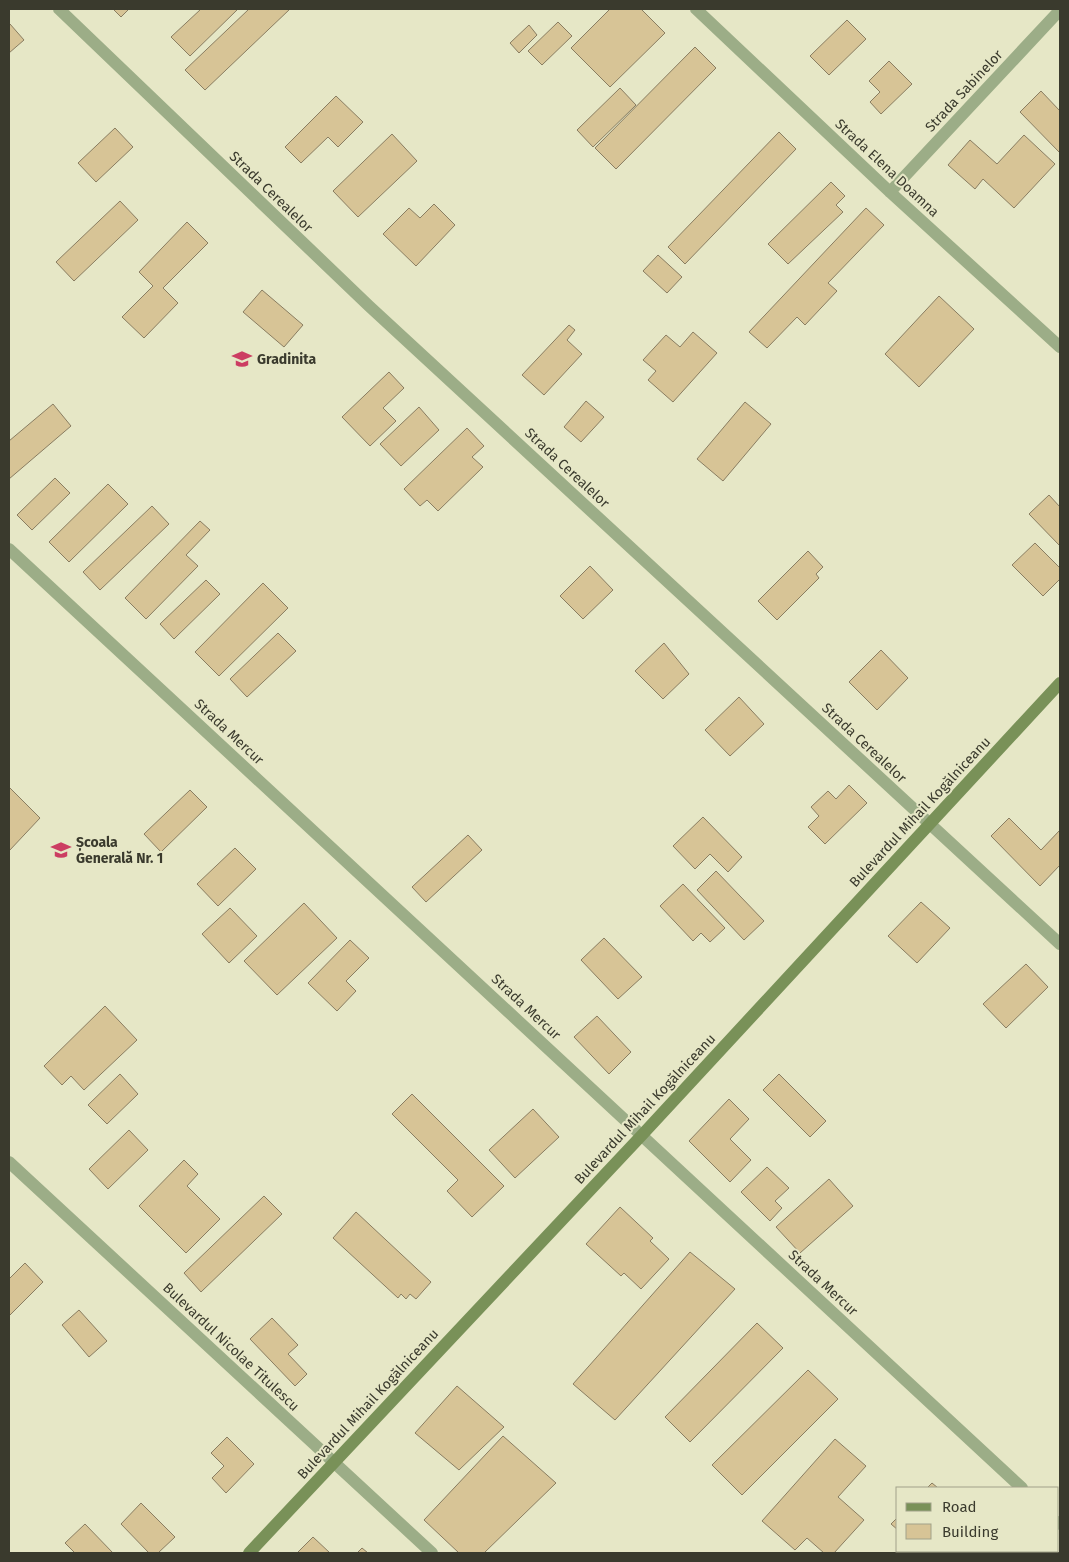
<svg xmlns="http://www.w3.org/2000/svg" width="1069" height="1562" font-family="'Fira Sans',sans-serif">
<rect width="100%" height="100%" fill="#e6e7c6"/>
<path fill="#d7c496" stroke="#897d61" d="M 113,9 L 129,9 L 121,17 Z
M 201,9 L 238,9 L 190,56 L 171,37 Z
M 249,9 L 290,9 L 205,90 L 185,70 Z
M 610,9 L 641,9 L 665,33 L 610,87 L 571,48 Z
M 847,20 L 866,39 L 829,75 L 810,56 Z
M 558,22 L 572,36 L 542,65 L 528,51 Z
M 10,24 L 24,40 L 9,53 L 9,26 Z
M 529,25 L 537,35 L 519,53 L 510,43 Z
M 695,47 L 716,68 L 616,169 L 595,148 Z
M 889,61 L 912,84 L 881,114 L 870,102 L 880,92 L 869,81 Z
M 620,88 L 636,105 L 593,147 L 577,130 Z
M 1041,91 L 1060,111 L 1060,153 L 1020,112 Z
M 336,96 L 363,122 L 338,147 L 328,137 L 301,163 L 285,147 Z
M 115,128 L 133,147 L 96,182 L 78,163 Z
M 779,132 L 796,149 L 685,264 L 668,247 Z
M 392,134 L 417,161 L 358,217 L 333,191 Z
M 1024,135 L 1055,164 L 1014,208 L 983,179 L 975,189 L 948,165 L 970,140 L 997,164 Z
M 831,182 L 845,196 L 836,205 L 843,212 L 788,264 L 768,244 Z
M 120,201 L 138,220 L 74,281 L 56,262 Z
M 434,204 L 455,225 L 416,266 L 383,234 L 409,208 L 420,218 Z
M 866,208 L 884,225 L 828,283 L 837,291 L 805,325 L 797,317 L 767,348 L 749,332 Z
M 187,222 L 208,243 L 163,288 L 178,303 L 144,338 L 122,317 L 153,286 L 139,272 Z
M 658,255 L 682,277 L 667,293 L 643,271 Z
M 262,290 L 303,325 L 284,347 L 243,312 Z
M 939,296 L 974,329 L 919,387 L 885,354 Z
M 569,325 L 575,330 L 567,340 L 582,354 L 544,395 L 522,375 Z
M 693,332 L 717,353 L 673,402 L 648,380 L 656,371 L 643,360 L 666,335 L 680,347 Z
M 389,372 L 404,388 L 383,408 L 396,421 L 370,446 L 342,417 Z
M 586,401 L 604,417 L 581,442 L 564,427 Z
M 745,402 L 771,424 L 723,481 L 697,459 Z
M 53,404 L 71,426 L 9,479 L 9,441 Z
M 419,407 L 439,430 L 401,466 L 380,444 Z
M 467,428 L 484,446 L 472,457 L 483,467 L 438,511 L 427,500 L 420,506 L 404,489 Z
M 55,478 L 70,493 L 32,530 L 17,515 Z
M 108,484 L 128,504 L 69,562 L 49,542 Z
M 1049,495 L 1060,507 L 1060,546 L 1029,514 Z
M 152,506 L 169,524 L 100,590 L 83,572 Z
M 200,521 L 210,530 L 186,555 L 198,566 L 146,619 L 125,598 Z
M 1035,543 L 1060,568 L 1060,579 L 1043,596 L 1012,565 Z
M 808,551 L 823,567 L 816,574 L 819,578 L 777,620 L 758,601 Z
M 590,566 L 613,590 L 583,619 L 560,596 Z
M 206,580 L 220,594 L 174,639 L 160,624 Z
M 263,583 L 288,608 L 219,676 L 195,652 Z
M 278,633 L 296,651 L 247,697 L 230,679 Z
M 664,643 L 689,674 L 663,699 L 635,671 Z
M 881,650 L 908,678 L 877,710 L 849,682 Z
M 739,697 L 764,724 L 730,756 L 705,730 Z
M 849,785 L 867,803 L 825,844 L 808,827 L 819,816 L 811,807 L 828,791 L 836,799 Z
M 9,787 L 40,818 L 9,851 Z
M 190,790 L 207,807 L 161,852 L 144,834 Z
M 703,817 L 742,857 L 728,872 L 710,854 L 695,869 L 673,846 Z
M 1009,818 L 1041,850 L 1060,830 L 1060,865 L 1040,886 L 991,836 Z
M 468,835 L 482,850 L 426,902 L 412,887 Z
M 235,848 L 256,869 L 218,906 L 197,884 Z
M 716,871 L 764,921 L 744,940 L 697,890 Z
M 683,884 L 725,928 L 710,942 L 701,933 L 693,941 L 660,906 Z
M 921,902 L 950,928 L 917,963 L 888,936 Z
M 304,903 L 337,938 L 277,995 L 244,961 Z
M 230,908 L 257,936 L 229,963 L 202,934 Z
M 604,938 L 642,977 L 618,999 L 581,960 Z
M 350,940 L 369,958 L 346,981 L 356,991 L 337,1011 L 308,983 Z
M 1026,964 L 1048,987 L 1006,1028 L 983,1004 Z
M 105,1006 L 137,1040 L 84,1090 L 71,1076 L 62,1085 L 44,1066 Z
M 597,1016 L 631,1052 L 609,1074 L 574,1037 Z
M 120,1074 L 138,1094 L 107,1124 L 88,1105 Z
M 779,1074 L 826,1121 L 810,1137 L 763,1090 Z
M 412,1094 L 504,1186 L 472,1217 L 447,1191 L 458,1180 L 392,1114 Z
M 729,1099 L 749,1119 L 730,1139 L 751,1160 L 730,1182 L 689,1141 Z
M 533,1109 L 559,1137 L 515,1178 L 489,1150 Z
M 129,1130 L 148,1150 L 108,1189 L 89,1169 Z
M 184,1160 L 198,1174 L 187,1186 L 220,1219 L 186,1253 L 139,1206 Z
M 767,1167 L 789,1188 L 775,1201 L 782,1208 L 770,1221 L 741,1192 Z
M 829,1179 L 853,1206 L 800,1253 L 776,1227 Z
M 264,1196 L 282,1214 L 201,1292 L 184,1273 Z
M 620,1207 L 653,1238 L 650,1241 L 669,1259 L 641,1289 L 624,1273 L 621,1276 L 586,1244 Z
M 356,1212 L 431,1282 L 416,1299 L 410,1294 L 406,1299 L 401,1294 L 398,1298 L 333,1238 Z
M 690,1252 L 735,1289 L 615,1420 L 573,1384 Z
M 25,1263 L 43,1282 L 9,1316 L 9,1279 Z
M 79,1310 L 107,1341 L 89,1357 L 62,1325 Z
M 272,1318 L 298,1345 L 288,1354 L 307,1374 L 295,1386 L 250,1339 Z
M 757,1323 L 783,1348 L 690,1442 L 665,1417 Z
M 808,1370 L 838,1399 L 742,1495 L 712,1465 Z
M 457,1386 L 504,1427 L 459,1470 L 415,1433 Z
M 503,1436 L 556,1483 L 484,1553 L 459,1553 L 424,1520 Z
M 227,1437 L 254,1464 L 226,1493 L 212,1478 L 224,1466 L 211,1453 Z
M 835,1439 L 866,1466 L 838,1497 L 864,1520 L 834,1553 L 824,1553 L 807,1538 L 795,1550 L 762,1521 Z
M 932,1483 L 938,1488 L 927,1488 Z
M 141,1503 L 175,1537 L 158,1553 L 149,1553 L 121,1524 Z
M 898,1517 L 898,1530 L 891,1524 Z
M 85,1524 L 113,1553 L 75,1553 L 65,1543 Z
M 313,1537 L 330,1553 L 297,1553 Z
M 362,1548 L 368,1553 L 357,1553 Z"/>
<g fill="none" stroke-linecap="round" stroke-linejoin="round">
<path stroke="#9cad87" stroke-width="12" d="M 59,9 L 369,306 L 1060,944
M 696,9 L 890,192 L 1060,347
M 890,192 L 1060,10
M 9,549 L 1022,1488
M 1058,1522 L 1060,1524"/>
<path stroke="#9cad87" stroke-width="12" d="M 9,1162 L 432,1553"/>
<path stroke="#799158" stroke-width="12" d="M 249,1553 L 642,1135 L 1060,683"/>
</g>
<defs>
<symbol id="school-bare" viewBox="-9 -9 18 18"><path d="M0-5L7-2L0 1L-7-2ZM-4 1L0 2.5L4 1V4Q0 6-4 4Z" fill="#cc3d62" stroke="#e6e7c6" stroke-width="2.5" paint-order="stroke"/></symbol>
</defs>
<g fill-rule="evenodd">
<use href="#school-bare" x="228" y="345" width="28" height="28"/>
<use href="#school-bare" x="47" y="836" width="28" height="28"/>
</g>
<g text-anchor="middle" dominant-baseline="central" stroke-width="4" stroke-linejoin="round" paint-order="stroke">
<g font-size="14" fill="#3a3a2d" stroke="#e6e7c6">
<text transform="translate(964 91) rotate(-47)">Strada Sabinelor</text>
<text transform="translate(887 168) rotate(43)">Strada Elena Doamna</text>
<text transform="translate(271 192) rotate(44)">Strada Cerealelor</text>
<text transform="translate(567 468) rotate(43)">Strada Cerealelor</text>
<text transform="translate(229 732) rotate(43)">Strada Mercur</text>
<text transform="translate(864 743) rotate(43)">Strada Cerealelor</text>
<text transform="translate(920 812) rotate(-47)">Bulevardul Mihail Kogălniceanu</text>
<text transform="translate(526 1007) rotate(43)">Strada Mercur</text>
<text transform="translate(645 1109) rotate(-47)">Bulevardul Mihail Kogălniceanu</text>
<text transform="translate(823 1283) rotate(43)">Strada Mercur</text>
<text transform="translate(231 1347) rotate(43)">Bulevardul Nicolae Titulescu</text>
<text transform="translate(368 1404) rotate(-47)">Bulevardul Mihail Kogălniceanu</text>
</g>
<g font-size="14" font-weight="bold" fill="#3a3a2d" stroke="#e6e7c6" text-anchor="start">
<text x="257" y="359">Gradinita</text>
<text x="76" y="842">Școala<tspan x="76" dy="16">Generală Nr. 1</tspan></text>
</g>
</g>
<rect width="1069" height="1562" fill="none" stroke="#3a3a2d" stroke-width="20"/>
<rect x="896" y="1487" width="162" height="65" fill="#e6e7c6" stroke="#a1a289"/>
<rect x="906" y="1503" width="25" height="8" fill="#799158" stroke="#a1a289"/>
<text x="942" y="1512" font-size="15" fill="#3a3a2d">Road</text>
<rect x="906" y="1524" width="25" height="15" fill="#d7c496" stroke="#a1a289"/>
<text x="942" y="1537" font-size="15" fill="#3a3a2d">Building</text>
</svg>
